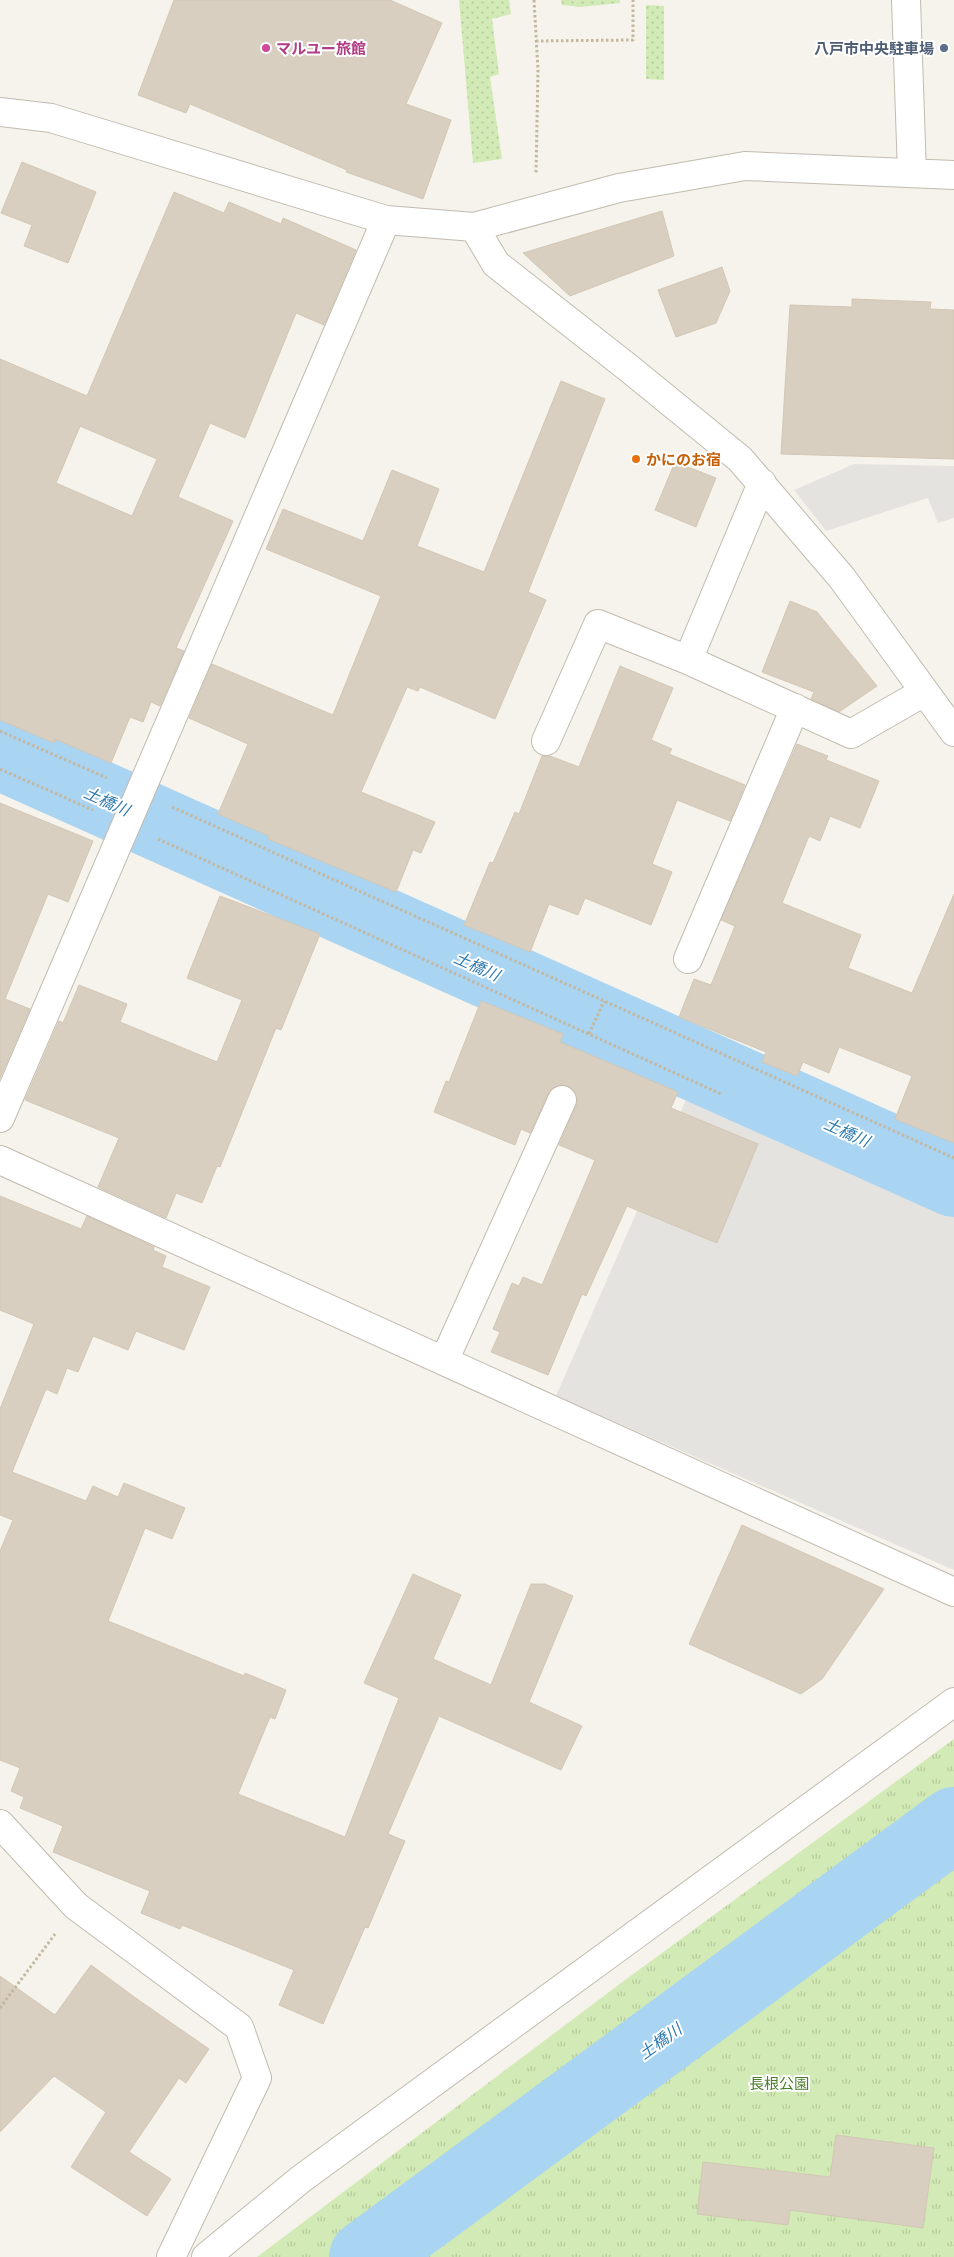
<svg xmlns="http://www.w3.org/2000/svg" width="954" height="2257" font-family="Manrope,'Noto Sans JP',sans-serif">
<defs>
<pattern id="grass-dots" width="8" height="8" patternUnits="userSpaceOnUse" patternTransform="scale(1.25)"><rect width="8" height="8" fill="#d2eab5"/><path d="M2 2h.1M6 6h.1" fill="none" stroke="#b6ca9c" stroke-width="1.8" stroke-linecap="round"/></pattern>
<pattern id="park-tufts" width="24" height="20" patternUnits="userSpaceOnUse" patternTransform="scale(1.25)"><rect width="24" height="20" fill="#d2eab5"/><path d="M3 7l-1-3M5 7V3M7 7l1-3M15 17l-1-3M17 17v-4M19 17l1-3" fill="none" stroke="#b6ca9c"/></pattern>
</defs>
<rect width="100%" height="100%" fill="#f6f3ec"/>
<path fill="url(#grass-dots)" d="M 459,0 L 509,0 L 511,14 L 492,19 L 499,74 L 490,77 L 502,159 L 473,163 Z
M 561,0 L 620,0 L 620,3 L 580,7 L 562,5 Z
M 646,5 L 664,6 L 664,80 L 646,79 Z"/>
<path fill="url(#park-tufts)" d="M 954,1739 L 954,2257 L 257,2257 L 625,1980 Z"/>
<path fill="#e5e3e0" d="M 854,464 L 954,466 L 954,518 L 938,523 L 928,498 L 826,531 L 794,490 Z
M 691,1088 L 738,1105 L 954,1199 L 954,1570 L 556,1396 Z"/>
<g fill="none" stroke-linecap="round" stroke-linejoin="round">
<path stroke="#a9d4f2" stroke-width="74" d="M 0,753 L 954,1180
M 366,2257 L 954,1824"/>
</g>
<path fill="#d8cfc1" stroke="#d3c7b4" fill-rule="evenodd" d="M 174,0 L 390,0 L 442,23 L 406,104 L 451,120 L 423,199 L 346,172 L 347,170 L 190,104 L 186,113 L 138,95 Z
M 22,162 L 96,192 L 68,263 L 24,246 L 32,225 L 1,213 Z
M 174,192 L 224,213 L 229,202 L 281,224 L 283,218 L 356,250 L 324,325 L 296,313 L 245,438 L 210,423 L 178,497 L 233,521 L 176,648 L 184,651 L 160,706 L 151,702 L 143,722 L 130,717 L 111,763 L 55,739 L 54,743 L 0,720 L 0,359 L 87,396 ZM 80,426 L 157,459 L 132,516 L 56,483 Z
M 662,211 L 674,256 L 570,296 L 523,253 Z
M 722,267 L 730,291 L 716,323 L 676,337 L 658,290 Z
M 852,299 L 931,302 L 930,309 L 954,310 L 954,459 L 781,454 L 790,305 L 852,307 Z
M 561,381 L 605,399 L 528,592 L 546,600 L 495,719 L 420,687 L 418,691 L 407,687 L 361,792 L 435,822 L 421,853 L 413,850 L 396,892 L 268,839 L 269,836 L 218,814 L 248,744 L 189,718 L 212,664 L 333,715 L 381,596 L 266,549 L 283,509 L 363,541 L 392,470 L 439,489 L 417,546 L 484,572 Z
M 675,462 L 716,478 L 696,527 L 655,510 Z
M 790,601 L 817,612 L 877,686 L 839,712 L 811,699 L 814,692 L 762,672 Z
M 620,666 L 673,688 L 651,740 L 672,749 L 669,754 L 745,785 L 730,821 L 677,800 L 652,864 L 672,872 L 651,925 L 585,898 L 578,915 L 549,904 L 530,952 L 464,925 L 490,862 L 493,863 L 515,812 L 519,814 L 542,756 L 550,756 L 579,767 Z
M 797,744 L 828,756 L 826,760 L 879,781 L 860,828 L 830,816 L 820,841 L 809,836 L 782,903 L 861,935 L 848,968 L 912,993 L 954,894 L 954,1143 L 895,1119 L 912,1076 L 839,1047 L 829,1073 L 803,1062 L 797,1076 L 762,1062 L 766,1052 L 679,1017 L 694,979 L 711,985 L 735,926 L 721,920 Z
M 0,803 L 93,841 L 68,902 L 48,894 L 5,999 L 30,1009 L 0,1078 Z
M 220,896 L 320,934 L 281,1030 L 276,1028 L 220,1167 L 217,1166 L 202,1203 L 176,1193 L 166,1218 L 98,1187 L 119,1138 L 25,1100 L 59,1021 L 63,1023 L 79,985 L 127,1004 L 120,1022 L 217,1062 L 242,1000 L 187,978 Z
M 481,1001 L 563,1034 L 560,1042 L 678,1092 L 671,1108 L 758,1144 L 717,1243 L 627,1206 L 586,1296 L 582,1294 L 548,1375 L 491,1352 L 500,1332 L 493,1329 L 512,1283 L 519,1286 L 523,1277 L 542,1285 L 595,1160 L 559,1145 L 576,1106 L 578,1099 L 574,1091 L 568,1086 L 560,1085 L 553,1088 L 548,1094 L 530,1133 L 521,1129 L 515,1145 L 434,1112 L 446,1081 L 449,1082 Z
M 0,1196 L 81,1229 L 87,1216 L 154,1247 L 153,1250 L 166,1256 L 162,1267 L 210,1287 L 184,1350 L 136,1331 L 128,1350 L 93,1336 L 78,1372 L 67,1368 L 57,1394 L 46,1389 L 12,1472 L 86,1501 L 93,1486 L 118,1497 L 124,1483 L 185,1508 L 172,1539 L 145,1528 L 108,1621 L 244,1676 L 245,1673 L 286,1690 L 275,1719 L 270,1717 L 238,1794 L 345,1837 L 399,1698 L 364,1683 L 413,1574 L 461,1595 L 433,1659 L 491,1685 L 531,1584 L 545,1584 L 573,1596 L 529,1702 L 582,1726 L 561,1770 L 439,1716 L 388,1834 L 405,1841 L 368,1928 L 365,1927 L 323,2024 L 279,2005 L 294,1970 L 182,1925 L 180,1929 L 141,1913 L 150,1891 L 53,1852 L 63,1826 L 20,1808 L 24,1797 L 11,1791 L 20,1768 L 0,1760 L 0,1551 L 13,1520 L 0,1515 L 0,1409 L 34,1324 L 0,1310 Z
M 742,1525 L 884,1589 L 822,1679 L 801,1694 L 689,1644 Z
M 91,1965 L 137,1999 L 209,2049 L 186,2083 L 179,2078 L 129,2152 L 171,2179 L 147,2216 L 71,2167 L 106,2112 L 54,2076 L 0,2132 L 0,1976 L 55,2015 Z
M 836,2135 L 934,2148 L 923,2228 L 790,2210 L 788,2225 L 697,2214 L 703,2162 L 830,2177 Z"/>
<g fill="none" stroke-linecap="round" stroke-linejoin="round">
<defs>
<path id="minor" d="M 906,0 L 912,173
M 0,112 L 51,118 L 386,220 L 474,227 L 619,188 L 745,166 L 954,175
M 474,227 L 496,264 L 631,370 L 740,459 L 842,578 L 954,732
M 688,660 L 762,483
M 546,741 L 598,624 L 688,660 L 851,734 L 924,692
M 688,959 L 795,708
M 0,1118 L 386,220
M 0,1160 L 954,1592
M 444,1361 L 562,1100
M 0,1824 L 76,1906 L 239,2027 L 257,2078 L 171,2257
M 206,2257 L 301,2179 L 954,1702"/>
</defs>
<use href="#minor" stroke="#c2bbae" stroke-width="30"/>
<path stroke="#c4b79f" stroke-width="3" stroke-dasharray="2.5 2.5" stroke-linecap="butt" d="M 534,0 L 538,70 L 536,174
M 536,41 L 633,40 L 633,0
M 0,731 L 107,778
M 0,769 L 93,810
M 172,807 L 954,1158
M 158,839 L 721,1094
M 589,1034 L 604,1001
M 0,2008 L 55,1934"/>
<use href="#minor" stroke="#fff" stroke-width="28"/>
</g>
<circle fill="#d1479c" stroke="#fff" stroke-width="2" cx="266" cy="48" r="5"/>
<circle fill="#5c6f8a" stroke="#fff" stroke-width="2" cx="944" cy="48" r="5"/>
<circle fill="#e8710a" stroke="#fff" stroke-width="2" cx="636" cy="459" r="5"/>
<g text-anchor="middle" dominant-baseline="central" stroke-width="4" stroke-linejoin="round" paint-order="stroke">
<g font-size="15" font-weight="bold" fill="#b23c85" stroke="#fff" text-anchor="start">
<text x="276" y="48">マルユー旅館</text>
</g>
<g font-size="15" font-weight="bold" fill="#4e5e75" stroke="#fff" text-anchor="end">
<text x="934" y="48">八戸市中央駐車場</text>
</g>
<g font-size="15" font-weight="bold" fill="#c56008" stroke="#fff" text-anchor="start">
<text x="646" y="459">かにのお宿</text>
</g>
<g font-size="15" fill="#4a7f2a" stroke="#fff">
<text x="779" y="2083">長根公園</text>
</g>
<g font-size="16" font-style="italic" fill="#2e7ab2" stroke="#fff">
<text transform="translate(107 801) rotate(24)">土橋川</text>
<text transform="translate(477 966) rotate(24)">土橋川</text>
<text transform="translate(847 1132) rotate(24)">土橋川</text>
<text transform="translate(660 2041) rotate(-36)">土橋川</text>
</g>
</g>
</svg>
